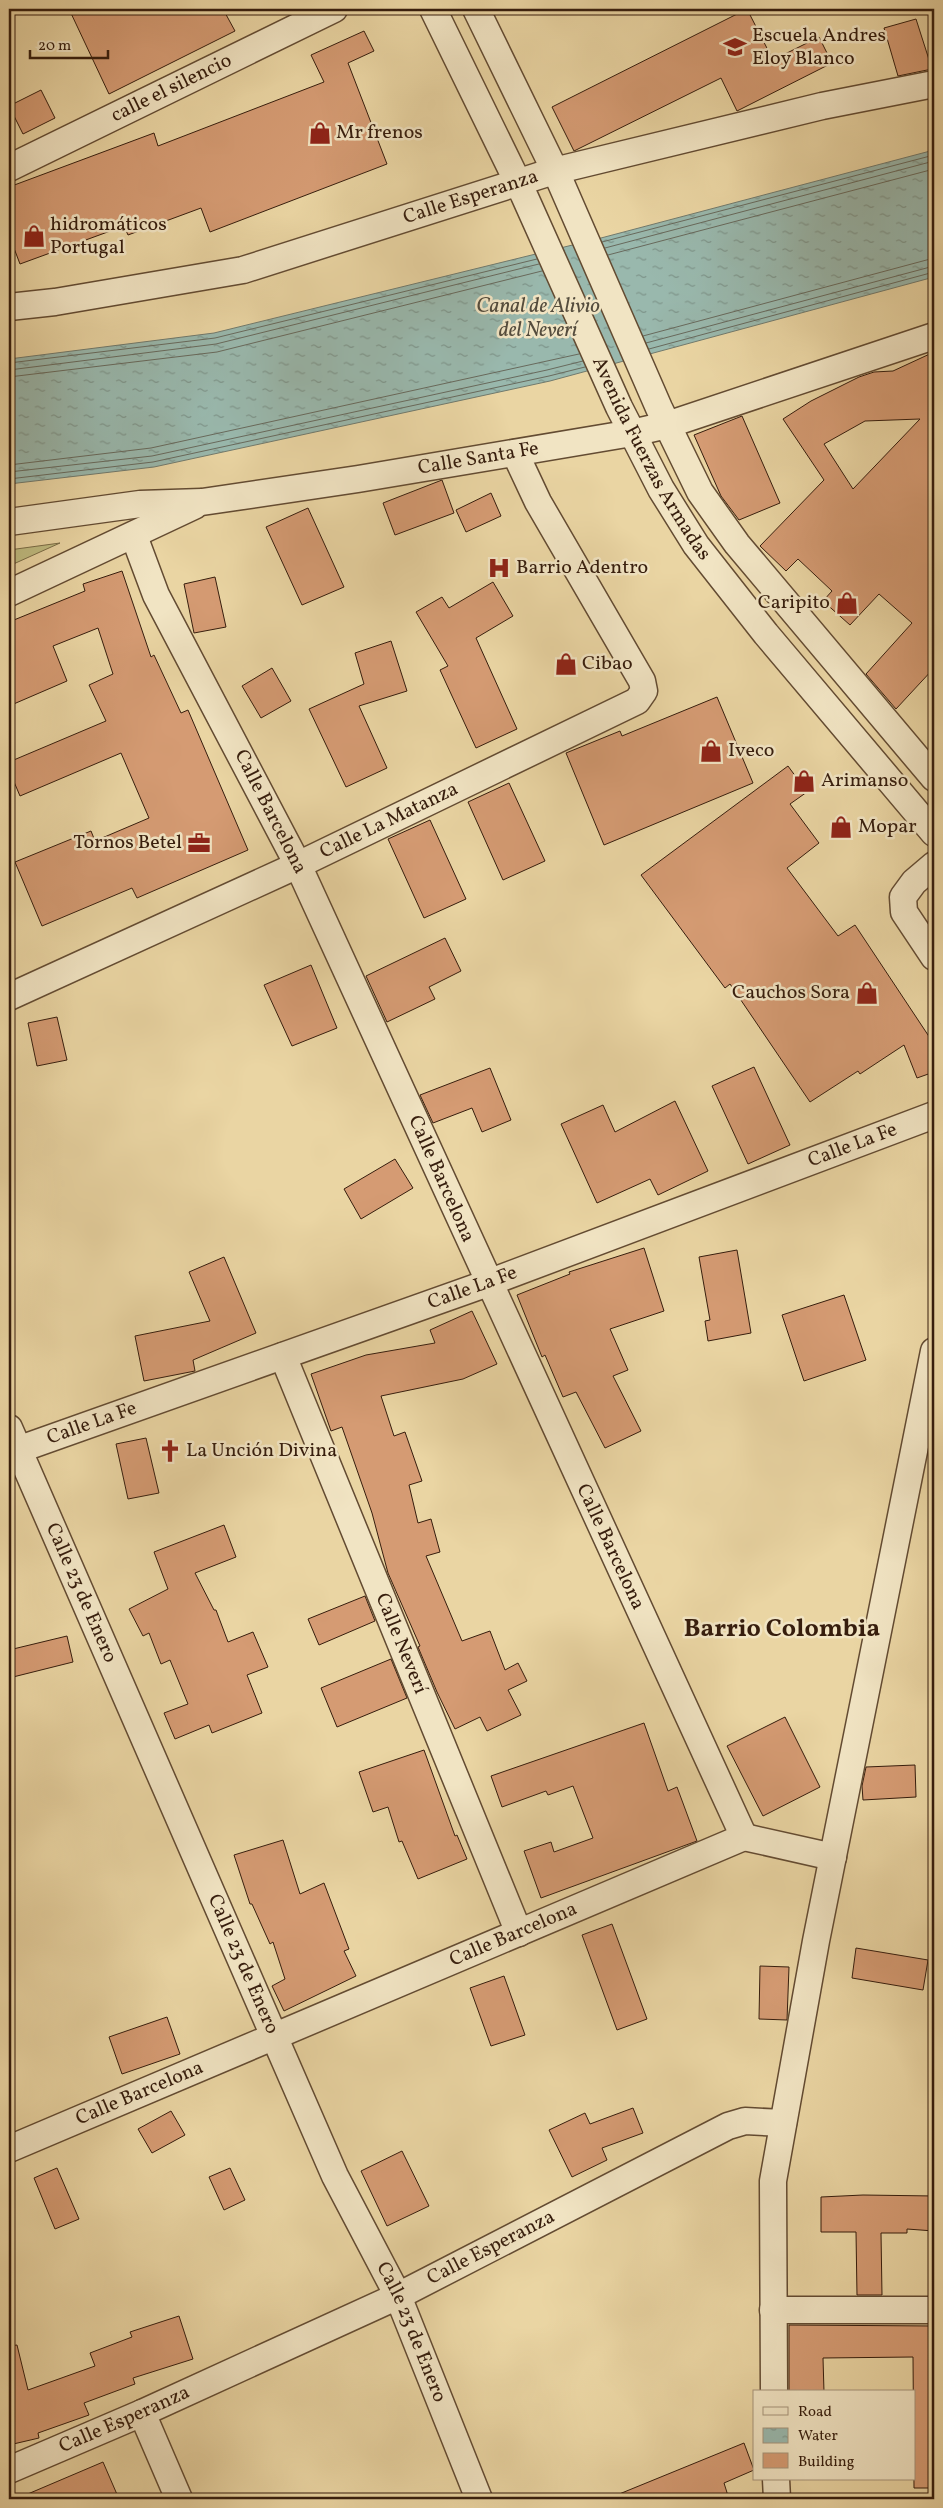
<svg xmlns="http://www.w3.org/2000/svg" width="943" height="2508" font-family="Vollkorn,serif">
<defs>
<pattern id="water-ripples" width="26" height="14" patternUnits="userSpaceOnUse" patternTransform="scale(1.25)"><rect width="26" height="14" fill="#99b8ad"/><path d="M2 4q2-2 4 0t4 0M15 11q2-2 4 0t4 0" fill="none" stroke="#7e958b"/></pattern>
</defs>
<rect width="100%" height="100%" fill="#ead5a3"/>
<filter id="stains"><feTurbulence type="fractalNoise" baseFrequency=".004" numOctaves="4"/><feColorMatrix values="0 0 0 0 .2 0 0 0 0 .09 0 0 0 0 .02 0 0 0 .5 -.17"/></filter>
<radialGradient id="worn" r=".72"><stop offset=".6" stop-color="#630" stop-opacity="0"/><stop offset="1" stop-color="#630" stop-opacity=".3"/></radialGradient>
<path fill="#bfbb80" stroke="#7a6c46" d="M 60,543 L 9,566 L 9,550 Z"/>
<path fill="url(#water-ripples)" stroke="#717a6d" d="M 934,150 L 934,277 L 550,381 L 154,467 L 9,484 L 9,359 L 214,333 L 601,238 Z"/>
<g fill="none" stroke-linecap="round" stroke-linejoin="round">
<path stroke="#686a5d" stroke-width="1" d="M 602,242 L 934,155
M 605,248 L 934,161
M 608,255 L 934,169
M 643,336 L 934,258
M 646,343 L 934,266
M 649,349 L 934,272
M 9,363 L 215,338 L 537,259
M 9,370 L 216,344 L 539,264
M 9,377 L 217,352 L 542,271
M 9,465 L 151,448 L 579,354
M 9,472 L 152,456 L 547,370 L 583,361
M 9,479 L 153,462 L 549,376 L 585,367"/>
</g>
<path fill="#d59b73" stroke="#361d0d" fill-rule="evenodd" d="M 69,9 L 223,9 L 235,31 L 109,94 Z
M 747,9 L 773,60 L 819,37 L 832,63 L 737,111 L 721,78 L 574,151 L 552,107 Z
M 916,19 L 932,69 L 898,76 L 884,28 Z
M 364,31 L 374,51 L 348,63 L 387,164 L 210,232 L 201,208 L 128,235 L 124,226 L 20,264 L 9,235 L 9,187 L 154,133 L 158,146 L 324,82 L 311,55 Z
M 41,90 L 55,118 L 23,134 L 9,106 Z
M 934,352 L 934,668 L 896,709 L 866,674 L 912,623 L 879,594 L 850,625 L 823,601 L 832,591 L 798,559 L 786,571 L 760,546 L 824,480 L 783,419 L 811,401 L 859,377 L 874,372 L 893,371 ZM 920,419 L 853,489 L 824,444 L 865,421 Z
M 742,416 L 780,503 L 739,520 L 721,496 L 694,435 Z
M 442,480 L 454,513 L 395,535 L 383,503 Z
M 491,493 L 501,516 L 466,532 L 456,510 Z
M 308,508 L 344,587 L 302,605 L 266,527 Z
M 122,571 L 151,657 L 154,655 L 181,713 L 188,710 L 248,850 L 137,898 L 132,888 L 42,926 L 15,862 L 91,831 L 95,841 L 149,818 L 121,753 L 20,796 L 9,770 L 9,762 L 106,721 L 89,685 L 113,674 L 98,628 L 53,646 L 67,681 L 9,706 L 9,622 L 85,591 L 83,584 Z
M 215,577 L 226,627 L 194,633 L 184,584 Z
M 493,582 L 513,616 L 476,638 L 517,729 L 476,748 L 440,670 L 448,666 L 416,612 L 442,597 L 449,608 Z
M 391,641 L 407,691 L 359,706 L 387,768 L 346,787 L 309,709 L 364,684 L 355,653 Z
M 272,668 L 291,701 L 261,718 L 242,686 Z
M 717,697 L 753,783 L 604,845 L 566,753 L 620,731 L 622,736 Z
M 788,766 L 807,792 L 790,804 L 819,843 L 787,868 L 838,936 L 855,925 L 934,1044 L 934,1072 L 917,1078 L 904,1045 L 860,1074 L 858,1071 L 810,1102 L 730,984 L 725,988 L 641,875 Z
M 509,783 L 545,861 L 503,880 L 468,802 Z
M 430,820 L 466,899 L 424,918 L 388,839 Z
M 445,938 L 461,971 L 429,987 L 435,999 L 387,1022 L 366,976 Z
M 311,965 L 337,1028 L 292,1046 L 264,985 Z
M 57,1017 L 67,1060 L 37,1066 L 28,1023 Z
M 754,1067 L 790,1145 L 748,1164 L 712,1086 Z
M 490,1068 L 511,1120 L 482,1132 L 472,1108 L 433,1123 L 420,1095 Z
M 675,1101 L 708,1171 L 658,1195 L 650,1179 L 597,1203 L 561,1124 L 603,1105 L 615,1132 Z
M 395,1159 L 413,1188 L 361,1219 L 344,1189 Z
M 644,1248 L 664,1311 L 610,1329 L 628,1370 L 613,1376 L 641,1431 L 605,1448 L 576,1392 L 563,1397 L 545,1355 L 542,1357 L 517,1295 L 570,1274 L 569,1272 Z
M 737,1250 L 751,1333 L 708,1341 L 705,1321 L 710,1320 L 699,1257 Z
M 224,1257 L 256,1333 L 193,1360 L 195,1371 L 144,1381 L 135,1336 L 210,1321 L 189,1272 Z
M 844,1295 L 866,1360 L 804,1381 L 782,1315 Z
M 472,1311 L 497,1364 L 463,1379 L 381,1396 L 394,1436 L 405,1432 L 422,1481 L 409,1485 L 418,1523 L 431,1519 L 440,1552 L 426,1556 L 462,1641 L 490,1631 L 505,1670 L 518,1663 L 527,1681 L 508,1690 L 521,1715 L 487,1731 L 480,1717 L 455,1729 L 437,1692 L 418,1647 L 420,1646 L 388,1573 L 372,1513 L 342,1427 L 331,1431 L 311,1374 L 366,1355 L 435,1343 L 430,1330 Z
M 146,1438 L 159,1493 L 128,1499 L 116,1444 Z
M 224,1525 L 236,1557 L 195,1573 L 214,1610 L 216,1610 L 228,1642 L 253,1632 L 268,1667 L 247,1675 L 262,1713 L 212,1733 L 209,1725 L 175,1739 L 164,1713 L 188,1704 L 170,1660 L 161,1664 L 149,1633 L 143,1636 L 129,1609 L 168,1589 L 154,1552 Z
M 365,1596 L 375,1621 L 319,1645 L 308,1619 Z
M 67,1636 L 73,1662 L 9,1678 L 9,1650 Z
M 391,1659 L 407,1698 L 337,1727 L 321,1688 Z
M 785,1717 L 820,1787 L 763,1816 L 727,1746 Z
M 644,1723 L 668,1791 L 677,1787 L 697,1841 L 541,1898 L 524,1851 L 551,1842 L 554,1852 L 593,1838 L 573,1786 L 548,1795 L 546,1791 L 502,1807 L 491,1776 Z
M 424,1750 L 455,1836 L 457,1835 L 467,1859 L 418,1879 L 402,1841 L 399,1842 L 388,1807 L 373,1812 L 359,1772 Z
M 915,1765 L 916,1797 L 863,1800 L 862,1786 L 866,1767 Z
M 283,1840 L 300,1894 L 324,1883 L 349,1949 L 344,1951 L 356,1976 L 284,2011 L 272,1986 L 285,1979 L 273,1942 L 270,1944 L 252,1904 L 250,1904 L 234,1855 Z
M 612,1924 L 647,2019 L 617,2030 L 582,1935 Z
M 856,1948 L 928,1960 L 923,1990 L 852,1978 Z
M 760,1966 L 789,1967 L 787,2020 L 759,2019 Z
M 504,1976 L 525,2035 L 491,2046 L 470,1988 Z
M 167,2017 L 180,2054 L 122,2074 L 109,2037 Z
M 633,2108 L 643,2133 L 602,2148 L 607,2160 L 572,2177 L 549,2130 L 585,2113 L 590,2124 Z
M 171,2111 L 185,2135 L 152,2153 L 138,2129 Z
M 402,2151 L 429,2206 L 387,2226 L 361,2171 Z
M 57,2168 L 79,2219 L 55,2229 L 34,2178 Z
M 230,2168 L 245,2200 L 224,2210 L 209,2177 Z
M 863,2195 L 934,2196 L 934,2231 L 907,2229 L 907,2233 L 881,2233 L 882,2295 L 857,2295 L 856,2232 L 821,2232 L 821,2197 Z
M 179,2316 L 193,2359 L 133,2378 L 135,2384 L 84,2403 L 89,2415 L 38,2433 L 39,2438 L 9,2445 L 9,2346 L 17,2345 L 28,2390 L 95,2366 L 90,2353 L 132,2337 L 130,2332 Z
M 789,2325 L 934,2326 L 934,2488 L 914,2488 L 913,2357 L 823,2358 L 824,2392 L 789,2392 Z
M 744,2443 L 754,2470 L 724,2483 L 729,2499 L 607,2499 Z
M 103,2462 L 119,2499 L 16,2499 Z"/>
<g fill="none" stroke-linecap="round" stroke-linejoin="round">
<defs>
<g id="minor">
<path id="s1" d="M 433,9 L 524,195 L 619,407 L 661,489 L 696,545 L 766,634 L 934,833"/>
<path d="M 476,9 L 560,181 L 659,408 L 700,492 L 737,544 L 934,778"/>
<path id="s2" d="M 9,168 L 334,9"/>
<path id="s3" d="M 9,307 L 55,302 L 243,270 L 554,171 L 822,106 L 934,84"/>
<path id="s4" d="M 9,522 L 140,504 L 202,502 L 358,479 L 632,433 L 667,425 L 934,336"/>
<path d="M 9,593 L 194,506"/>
<path d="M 934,865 L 914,882 L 903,897 L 904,912 L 934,957"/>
<path id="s5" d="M 9,997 L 298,865 L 637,701 L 644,691 L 642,681 L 538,502 L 515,453"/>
<path id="s6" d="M 283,1356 L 519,1933"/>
<path id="s7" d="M 9,1428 L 335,2176 L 398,2296 L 479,2499"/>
<path id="s8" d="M 9,1453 L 488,1283 L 934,1115"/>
<path d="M 744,1837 L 833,1857"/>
<path id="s9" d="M 9,2149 L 744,1837 L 298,865 L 156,595 L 134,536"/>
<path d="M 773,2310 L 934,2310"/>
<path d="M 774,2392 L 773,2181 L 816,1941 L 934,1351"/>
<path d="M 142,2413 L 179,2499"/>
<path id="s10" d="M 9,2470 L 142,2413 L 398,2296 L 728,2126 L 745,2121 L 783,2123"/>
<path d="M 776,2479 L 777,2499"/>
</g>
</defs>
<use href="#minor" stroke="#634b32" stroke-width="29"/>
<use href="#minor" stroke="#f1e4c3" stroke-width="26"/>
</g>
<defs>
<symbol id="school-bare" viewBox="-9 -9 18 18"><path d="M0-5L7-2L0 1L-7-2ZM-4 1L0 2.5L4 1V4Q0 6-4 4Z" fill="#8f2418" stroke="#f1e4c3" stroke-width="2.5" paint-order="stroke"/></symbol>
<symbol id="shop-bare" viewBox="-9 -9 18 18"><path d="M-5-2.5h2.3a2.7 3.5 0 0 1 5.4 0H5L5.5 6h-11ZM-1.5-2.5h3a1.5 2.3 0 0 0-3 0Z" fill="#8f2418" stroke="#f1e4c3" stroke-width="2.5" paint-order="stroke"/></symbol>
<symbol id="hospital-bare" viewBox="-9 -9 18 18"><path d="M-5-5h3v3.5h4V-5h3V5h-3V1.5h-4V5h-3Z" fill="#8f2418" stroke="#f1e4c3" stroke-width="2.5" paint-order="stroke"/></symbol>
<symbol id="office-bare" viewBox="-9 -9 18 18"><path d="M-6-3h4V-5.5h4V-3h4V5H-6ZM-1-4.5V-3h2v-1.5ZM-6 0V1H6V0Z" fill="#8f2418" stroke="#f1e4c3" stroke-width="2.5" paint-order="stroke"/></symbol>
<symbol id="church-bare" viewBox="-9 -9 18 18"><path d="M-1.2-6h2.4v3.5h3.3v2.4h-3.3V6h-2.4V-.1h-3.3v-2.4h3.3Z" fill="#8f2418" stroke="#f1e4c3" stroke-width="2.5" paint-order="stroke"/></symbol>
</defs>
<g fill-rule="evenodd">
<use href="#school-bare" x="719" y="31" width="32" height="32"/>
<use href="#shop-bare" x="304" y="117" width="32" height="32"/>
<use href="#shop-bare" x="18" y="220" width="32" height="32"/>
<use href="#hospital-bare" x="483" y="552" width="32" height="32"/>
<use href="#shop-bare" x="831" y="587" width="32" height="32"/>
<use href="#shop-bare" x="550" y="648" width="32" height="32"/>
<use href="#shop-bare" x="695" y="735" width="32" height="32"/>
<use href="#shop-bare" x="788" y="765" width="32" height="32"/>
<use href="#shop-bare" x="825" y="811" width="32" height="32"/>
<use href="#office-bare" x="183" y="827" width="32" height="32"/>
<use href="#shop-bare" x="851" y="977" width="32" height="32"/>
<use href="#church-bare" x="154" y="1435" width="32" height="32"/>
</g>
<g text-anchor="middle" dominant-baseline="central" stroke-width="5" stroke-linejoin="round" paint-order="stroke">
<g font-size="20" fill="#361d0d" stroke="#f1e4c3" text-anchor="start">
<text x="752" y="36">Escuela Andres<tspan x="752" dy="23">Eloy Blanco</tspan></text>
<text x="336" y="133">Mr frenos</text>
<text x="50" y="225">hidromáticos<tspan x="50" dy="23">Portugal</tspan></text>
<text x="516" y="568">Barrio Adentro</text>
<text x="830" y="603" text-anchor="end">Caripito</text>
<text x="582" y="664">Cibao</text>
<text x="728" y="751">Iveco</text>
<text x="821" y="781">Arimanso</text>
<text x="858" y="827">Mopar</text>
<text x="182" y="843" text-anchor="end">Tornos Betel</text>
<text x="850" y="993" text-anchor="end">Cauchos Sora</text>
<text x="186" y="1451">La Unción Divina</text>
</g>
<g font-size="20" fill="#361d0d" stroke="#f1e4c3">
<text stroke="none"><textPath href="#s2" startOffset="181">calle el silencio</textPath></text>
<text stroke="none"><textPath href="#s3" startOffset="476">Calle Esperanza</textPath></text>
<text stroke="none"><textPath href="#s1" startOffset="500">Avenida Fuerzas Armadas</textPath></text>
<text stroke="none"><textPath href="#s4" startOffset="474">Calle Santa Fe</textPath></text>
<text transform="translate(270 812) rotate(63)">Calle Barcelona</text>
<text stroke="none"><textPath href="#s5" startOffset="419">Calle La Matanza</textPath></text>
<text stroke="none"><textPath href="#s8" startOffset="898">Calle La Fe</textPath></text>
<text transform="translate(441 1179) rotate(66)">Calle Barcelona</text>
<text stroke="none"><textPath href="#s8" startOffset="492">Calle La Fe</textPath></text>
<text stroke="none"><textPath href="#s8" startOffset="88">Calle La Fe</textPath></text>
<text transform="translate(610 1547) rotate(65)">Calle Barcelona</text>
<text stroke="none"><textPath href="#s7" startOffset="180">Calle 23 de Enero</textPath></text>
<text stroke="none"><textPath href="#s6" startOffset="311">Calle Neverí</textPath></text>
<text stroke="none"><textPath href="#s9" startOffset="548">Calle Barcelona</textPath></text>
<text stroke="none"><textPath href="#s7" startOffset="585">Calle 23 de Enero</textPath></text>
<text stroke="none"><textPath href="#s9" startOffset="142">Calle Barcelona</textPath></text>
<text stroke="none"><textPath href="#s10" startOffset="531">Calle Esperanza</textPath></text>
<text stroke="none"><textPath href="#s7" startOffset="990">Calle 23 de Enero</textPath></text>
<text stroke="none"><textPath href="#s10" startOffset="126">Calle Esperanza</textPath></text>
</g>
<g font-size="21" font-style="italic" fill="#544c3d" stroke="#f1e4c3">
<text x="538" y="306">Canal de Alivio<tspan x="538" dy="24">del Neverí</tspan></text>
</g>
<g font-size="25" font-weight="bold" fill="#361d0d" stroke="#f1e4c3">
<text x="782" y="1629">Barrio Colombia</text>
</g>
</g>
<rect width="943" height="2508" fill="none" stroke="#ead5a3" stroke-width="30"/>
<rect x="10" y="10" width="923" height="2488" fill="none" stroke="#361d0d" stroke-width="2.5"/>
<rect x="15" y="15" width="913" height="2478" fill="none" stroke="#361d0d"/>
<rect x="753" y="2390" width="162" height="90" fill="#f1e4c3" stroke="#a6947a"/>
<rect x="763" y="2407" width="25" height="8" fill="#f1e4c3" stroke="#a6947a"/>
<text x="798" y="2416" font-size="15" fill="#361d0d">Road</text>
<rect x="763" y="2428" width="25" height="15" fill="url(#water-ripples)" stroke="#a6947a"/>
<text x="798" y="2440" font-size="15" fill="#361d0d">Water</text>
<rect x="763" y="2453" width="25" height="15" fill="#d59b73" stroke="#a6947a"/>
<text x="798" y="2466" font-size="15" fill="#361d0d">Building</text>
<path d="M30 50v8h78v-8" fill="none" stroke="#361d0d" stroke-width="2.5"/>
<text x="38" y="50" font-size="15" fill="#361d0d" stroke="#f1e4c3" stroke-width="4" paint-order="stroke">20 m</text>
<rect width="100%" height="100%" filter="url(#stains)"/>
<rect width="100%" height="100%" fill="url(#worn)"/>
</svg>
